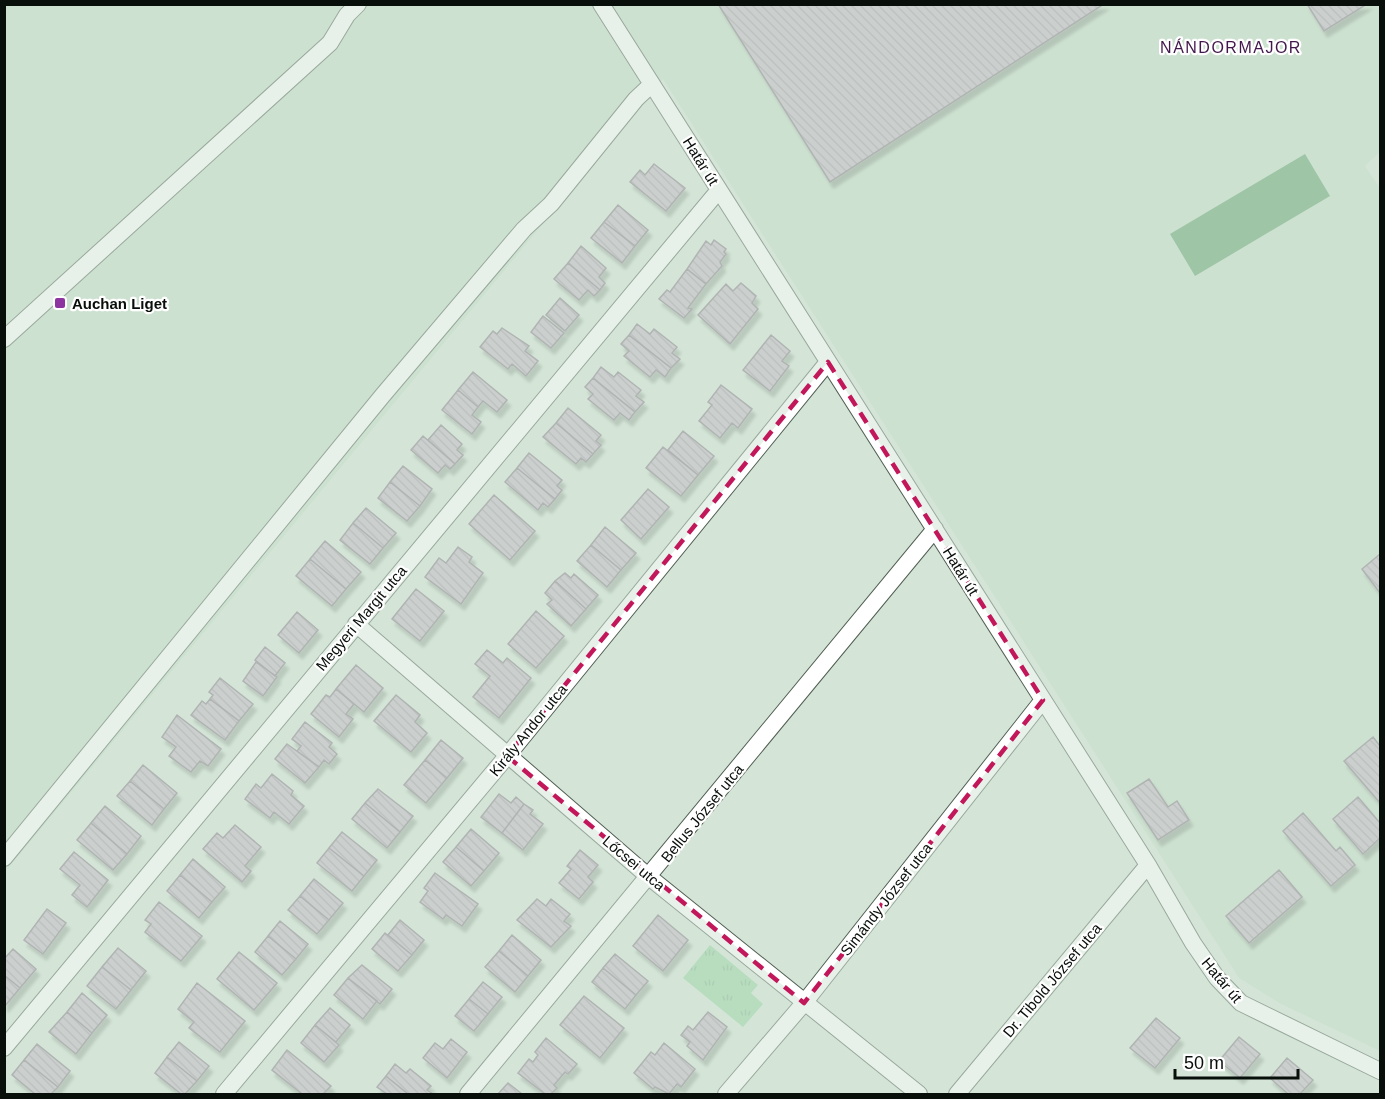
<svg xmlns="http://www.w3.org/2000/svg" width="1385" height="1099" font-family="Arial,sans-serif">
<defs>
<pattern id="park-tufts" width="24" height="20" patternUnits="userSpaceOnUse" patternTransform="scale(1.5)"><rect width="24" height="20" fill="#95d2a1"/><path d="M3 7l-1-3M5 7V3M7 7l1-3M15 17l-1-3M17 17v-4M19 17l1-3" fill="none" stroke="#7fb389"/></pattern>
<pattern id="building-back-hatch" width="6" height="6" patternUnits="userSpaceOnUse" patternTransform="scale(1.5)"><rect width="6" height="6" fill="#c1b4c4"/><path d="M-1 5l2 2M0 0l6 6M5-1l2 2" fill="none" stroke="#a49aa7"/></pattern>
<filter id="shadow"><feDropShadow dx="3.5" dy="6" stdDeviation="1.5" flood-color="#0004"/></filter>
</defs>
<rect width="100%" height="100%" fill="#d4e5d7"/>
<path fill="#c5dcc8" d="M 5,5 L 1380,5 L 1380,152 L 1365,166 L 1380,188 L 1380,1051 L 1281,1004 L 1239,978 L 663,79 L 5,872 Z"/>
<path fill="url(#park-tufts)" d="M 710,945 L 758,985 L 751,993 L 763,1004 L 743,1027 L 683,978 Z"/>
<path fill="#5b9e6a" d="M 1305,154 L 1330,196 L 1195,276 L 1170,234 Z"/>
<path fill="url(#building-back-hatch)" stroke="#857988" stroke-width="1.5" filter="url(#shadow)" d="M 718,4 L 1104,4 L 830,182 Z
M 1307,4 L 1367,4 L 1324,31 Z
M 654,164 L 685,188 L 666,211 L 630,182 L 640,170 L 645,175 Z
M 618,205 L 648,230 L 635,246 L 604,222 Z
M 604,222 L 635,246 L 622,263 L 591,238 Z
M 714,240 L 726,249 L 724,252 L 726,254 L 720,262 L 722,266 L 706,284 L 687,269 L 706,241 L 711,245 Z
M 581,246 L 606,268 L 599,277 L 605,283 L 600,290 L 568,263 Z
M 568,263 L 600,290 L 594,296 L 588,290 L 579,300 L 554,279 Z
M 687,269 L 706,284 L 688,308 L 692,309 L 684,318 L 659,299 L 667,290 L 670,292 Z
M 741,283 L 756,296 L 752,303 L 758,309 L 730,344 L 698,315 L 726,284 L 733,291 Z
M 560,298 L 579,315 L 565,331 L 546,315 Z
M 543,316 L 564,333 L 551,348 L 531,332 Z
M 637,324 L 650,334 L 654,329 L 677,347 L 672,353 L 680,359 L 671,368 L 629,335 Z
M 502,328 L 529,346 L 525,351 L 538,361 L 526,376 L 512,364 L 508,369 L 480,347 L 493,331 L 497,334 Z
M 629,335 L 671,368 L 665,377 L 656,370 L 650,377 L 624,356 L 629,351 L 621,344 Z
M 771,335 L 790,351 L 782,361 L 789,366 L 770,391 L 743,370 Z
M 601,367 L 614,377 L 618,372 L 641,390 L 636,396 L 644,402 L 635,412 L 593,378 Z
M 473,372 L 507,400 L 497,412 L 483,401 L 478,407 L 458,390 Z
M 593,378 L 635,412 L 629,420 L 620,413 L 614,420 L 588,399 L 593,394 L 585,387 Z
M 721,385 L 752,409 L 738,428 L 732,423 L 720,438 L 699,421 L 712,405 L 708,402 Z
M 458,390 L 478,407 L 472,415 L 481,422 L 472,434 L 442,410 Z
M 568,408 L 601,435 L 596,441 L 601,445 L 593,454 L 556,423 Z
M 556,423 L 593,454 L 586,462 L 581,458 L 576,464 L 543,437 Z
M 441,425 L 462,444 L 457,450 L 463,455 L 455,464 L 428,440 Z
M 683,431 L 714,456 L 698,475 L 668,450 Z
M 423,436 L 455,464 L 450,469 L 445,465 L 438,473 L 411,450 Z
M 663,447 L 698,475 L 681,496 L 646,468 Z
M 529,453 L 562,480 L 557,486 L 562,490 L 555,499 L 517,468 Z
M 403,466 L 432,489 L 420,506 L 390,482 Z
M 517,468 L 555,499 L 548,507 L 543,503 L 538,510 L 505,482 Z
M 390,482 L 420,506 L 407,521 L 378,498 Z
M 648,489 L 669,507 L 641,539 L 621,520 Z
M 494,495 L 535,531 L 510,560 L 469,524 Z
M 366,508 L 396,533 L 383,548 L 353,523 Z
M 353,523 L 383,548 L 370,564 L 340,540 Z
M 605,527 L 636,553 L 621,570 L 591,545 Z
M 325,541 L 361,572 L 346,589 L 310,559 Z
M 591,545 L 621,570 L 607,587 L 577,561 Z
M 458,547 L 472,557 L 469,562 L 483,573 L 461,604 L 425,577 L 439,558 L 446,563 Z
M 1380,554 L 1380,593 L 1362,569 Z
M 310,559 L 346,589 L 332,606 L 296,576 Z
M 565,573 L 571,578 L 574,574 L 598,595 L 586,609 L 555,581 Z
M 555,581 L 586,609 L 571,626 L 547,604 L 552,600 L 545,593 Z
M 416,589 L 444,611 L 420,641 L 392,619 Z
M 536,611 L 564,636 L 536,668 L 508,644 Z
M 297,612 L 318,630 L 299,653 L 278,635 Z
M 265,647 L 285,663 L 275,676 L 255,660 Z
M 487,650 L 503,663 L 507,658 L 531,678 L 499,718 L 473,697 L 490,676 L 475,664 Z
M 256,662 L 277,677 L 263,696 L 243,681 Z
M 356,665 L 383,688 L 364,712 L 336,689 Z
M 220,678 L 253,704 L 239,721 L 210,699 L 213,695 L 209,692 Z
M 336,689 L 354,704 L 346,714 L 353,719 L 339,737 L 311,714 L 326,695 L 330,697 Z
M 396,695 L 420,715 L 415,722 L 427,733 L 411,752 L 374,721 Z
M 210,699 L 239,721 L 225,740 L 191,715 L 202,701 L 206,704 Z
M 177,715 L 221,749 L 208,766 L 200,761 L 191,772 L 169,756 L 176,747 L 162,737 Z
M 305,722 L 332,743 L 329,747 L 337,754 L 329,764 L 324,760 L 319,767 L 297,751 L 301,746 L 292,739 Z
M 1373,737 L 1380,746 L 1380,803 L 1344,761 Z
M 441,740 L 463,758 L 447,778 L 425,760 Z
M 287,744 L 319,767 L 305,783 L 275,759 Z
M 425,760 L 447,778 L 426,803 L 404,785 Z
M 143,765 L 177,793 L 164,809 L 130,781 Z
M 272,774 L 293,791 L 291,795 L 304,806 L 289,824 L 274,812 L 270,818 L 245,799 L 256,784 L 261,788 Z
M 1149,779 L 1168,807 L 1177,801 L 1189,820 L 1158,840 L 1127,793 Z
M 130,781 L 164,809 L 152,825 L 117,796 Z
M 378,789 L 413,816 L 400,832 L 365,803 Z
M 499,794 L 511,803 L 516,797 L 524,804 L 502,833 L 481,817 Z
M 1358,797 L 1380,823 L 1380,838 L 1363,854 L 1333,819 Z
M 365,803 L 400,832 L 387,848 L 352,819 Z
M 524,804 L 533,810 L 530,814 L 543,824 L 523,850 L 502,833 Z
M 105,806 L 141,836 L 127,854 L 91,823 Z
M 1303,813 L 1336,851 L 1340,847 L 1355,865 L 1331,886 L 1283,831 Z
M 91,823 L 127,854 L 113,870 L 77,840 Z
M 235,825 L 261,847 L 245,866 L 251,871 L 242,882 L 203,849 L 217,833 L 223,838 Z
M 471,829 L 499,853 L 484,871 L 456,847 Z
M 342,832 L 377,860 L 364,876 L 329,848 Z
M 456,847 L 484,871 L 471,886 L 443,862 Z
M 329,848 L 364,876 L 352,891 L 317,863 Z
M 580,850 L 598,865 L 588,877 L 593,882 L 579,899 L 559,883 L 571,869 L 567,866 Z
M 74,852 L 108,880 L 87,907 L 72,895 L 80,885 L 60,869 Z
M 193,859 L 225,887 L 212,902 L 180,875 Z
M 1279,870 L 1302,897 L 1249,943 L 1226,916 Z
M 435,873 L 478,904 L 462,926 L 446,915 L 443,919 L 420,902 L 428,891 L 424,888 Z
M 180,875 L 212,902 L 199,918 L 167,891 Z
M 314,879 L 343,903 L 329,920 L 300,896 Z
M 300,896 L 329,920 L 317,934 L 288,910 Z
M 537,899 L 546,906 L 551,899 L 570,914 L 564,921 L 571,926 L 551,947 L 517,920 Z
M 159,902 L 202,936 L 181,961 L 145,932 L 151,924 L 145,920 Z
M 47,909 L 66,923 L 43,954 L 24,940 Z
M 658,915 L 688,940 L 663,971 L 633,946 Z
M 400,920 L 424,940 L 412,955 L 388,935 Z
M 280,921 L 308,944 L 296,959 L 268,936 Z
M 385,933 L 412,955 L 398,971 L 372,949 Z
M 512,935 L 541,960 L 528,976 L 499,951 Z
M 268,936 L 296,959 L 282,975 L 255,952 Z
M 118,948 L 146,971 L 131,990 L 102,967 Z
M 13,949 L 36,969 L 20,988 L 4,975 L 4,959 Z
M 499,951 L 528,976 L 515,992 L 485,967 Z
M 239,952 L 277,983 L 254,1010 L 217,979 Z
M 615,954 L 648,981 L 636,995 L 603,968 Z
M 362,965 L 392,989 L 380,1004 L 348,978 Z
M 102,967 L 131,990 L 116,1009 L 87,986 Z
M 603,968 L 636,995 L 625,1009 L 592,982 Z
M 4,975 L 20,988 L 5,1006 L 4,1005 Z
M 348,978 L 377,1001 L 363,1019 L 334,995 Z
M 483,982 L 502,997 L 488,1014 L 469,999 Z
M 197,983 L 245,1021 L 220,1052 L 189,1028 L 194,1022 L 178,1009 Z
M 82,993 L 107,1015 L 92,1033 L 67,1012 Z
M 584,996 L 624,1028 L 600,1058 L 560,1025 Z
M 469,999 L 488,1014 L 474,1031 L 455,1016 Z
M 330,1008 L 350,1025 L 336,1042 L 315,1025 Z
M 67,1012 L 92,1033 L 76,1054 L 49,1032 Z
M 708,1012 L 727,1027 L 703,1060 L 687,1046 L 690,1042 L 681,1035 L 688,1026 L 693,1030 Z
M 1156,1018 L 1180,1038 L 1155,1068 L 1130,1048 Z
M 315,1025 L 339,1045 L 324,1062 L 301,1043 Z
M 1239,1037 L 1260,1054 L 1240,1078 L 1219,1061 Z
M 546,1038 L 577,1064 L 568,1074 L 565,1072 L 554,1085 L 557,1088 L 551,1094 L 545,1094 L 518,1073 L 529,1059 L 533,1062 L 538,1055 L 535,1052 Z
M 451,1039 L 467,1052 L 447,1078 L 423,1058 L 435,1043 L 443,1049 Z
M 179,1042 L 209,1066 L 197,1081 L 167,1057 Z
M 664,1043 L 695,1069 L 681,1087 L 677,1084 L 669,1094 L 655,1087 L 653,1089 L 634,1073 L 651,1052 L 655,1055 Z
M 37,1044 L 70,1071 L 58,1087 L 24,1060 Z
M 287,1050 L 331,1086 L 323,1094 L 302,1094 L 272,1070 Z
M 167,1057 L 197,1081 L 185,1094 L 181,1094 L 155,1073 Z
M 1287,1058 L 1313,1080 L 1300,1094 L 1288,1094 L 1270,1078 Z
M 24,1060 L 58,1087 L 51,1094 L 35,1094 L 12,1075 Z
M 395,1064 L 406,1073 L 410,1069 L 431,1086 L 427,1090 L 433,1094 L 408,1094 L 386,1076 Z
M 386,1076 L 408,1094 L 387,1094 L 377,1087 Z
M 508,1083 L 522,1094 L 498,1094 Z"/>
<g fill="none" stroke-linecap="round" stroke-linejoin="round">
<defs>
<path id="minor" d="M 601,4 L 1148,865 L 1193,943 L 1217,978 L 1241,1003 L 1380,1071
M 4,339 L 330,43 L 347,15 L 358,4
M 356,624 L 649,877 L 919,1094
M 4,858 L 383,395 L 524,229 L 551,204 L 636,99 L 652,84
M 4,1048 L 719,190
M 224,1094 L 507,756 L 828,362
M 468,1094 L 935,529
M 726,1094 L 804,1003 L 1043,700
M 957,1094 L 1148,865"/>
</defs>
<use href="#minor" stroke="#526054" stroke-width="18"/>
<use href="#minor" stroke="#fff" stroke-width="16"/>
</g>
<path d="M0 0H1385V1099H0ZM 828,362 L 1043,700 L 804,1003 L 507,756 Z" fill="#d4e5d7" fill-opacity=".55" fill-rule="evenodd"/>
<path fill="none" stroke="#c2185b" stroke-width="4.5" stroke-dasharray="12 8" stroke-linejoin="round" d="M 828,362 L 1043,700 L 804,1003 L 507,756 Z"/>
<rect fill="#8d34a0" stroke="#fff" stroke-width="2" x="54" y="297" width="12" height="12" rx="3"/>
<g text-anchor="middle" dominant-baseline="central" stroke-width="4.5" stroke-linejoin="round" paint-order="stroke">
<g font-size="15" fill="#080e09" stroke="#fff">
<text transform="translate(701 161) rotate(58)">Határ út</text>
<text transform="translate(961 571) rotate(58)">Határ út</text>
<text transform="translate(361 618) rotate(-50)">Megyeri Margit utca</text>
<text transform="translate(528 730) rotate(-51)">Király Andor utca</text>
<text transform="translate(702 813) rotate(-51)">Bellus József utca</text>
<text transform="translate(634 863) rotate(40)">Lőcsei utca</text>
<text transform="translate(886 899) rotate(-52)">Simándy József utca</text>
<text transform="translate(1052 980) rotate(-50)">Dr. Tibold József utca</text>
<text transform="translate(1222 980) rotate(50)">Határ út</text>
</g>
<g font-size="15" font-weight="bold" fill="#080e09" stroke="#fff" text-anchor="start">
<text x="72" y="303">Auchan Liget</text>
</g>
<g font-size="16" letter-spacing="1.5" fill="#42174b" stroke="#fff">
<text x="1231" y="47">NÁNDORMAJOR</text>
</g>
</g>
<rect width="1385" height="1099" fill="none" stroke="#080e09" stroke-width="12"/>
<path d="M1175 1069v9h123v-9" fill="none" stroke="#080e09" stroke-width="3"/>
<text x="1184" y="1069" font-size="18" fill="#080e09" stroke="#ffffff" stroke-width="4.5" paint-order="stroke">50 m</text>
</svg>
